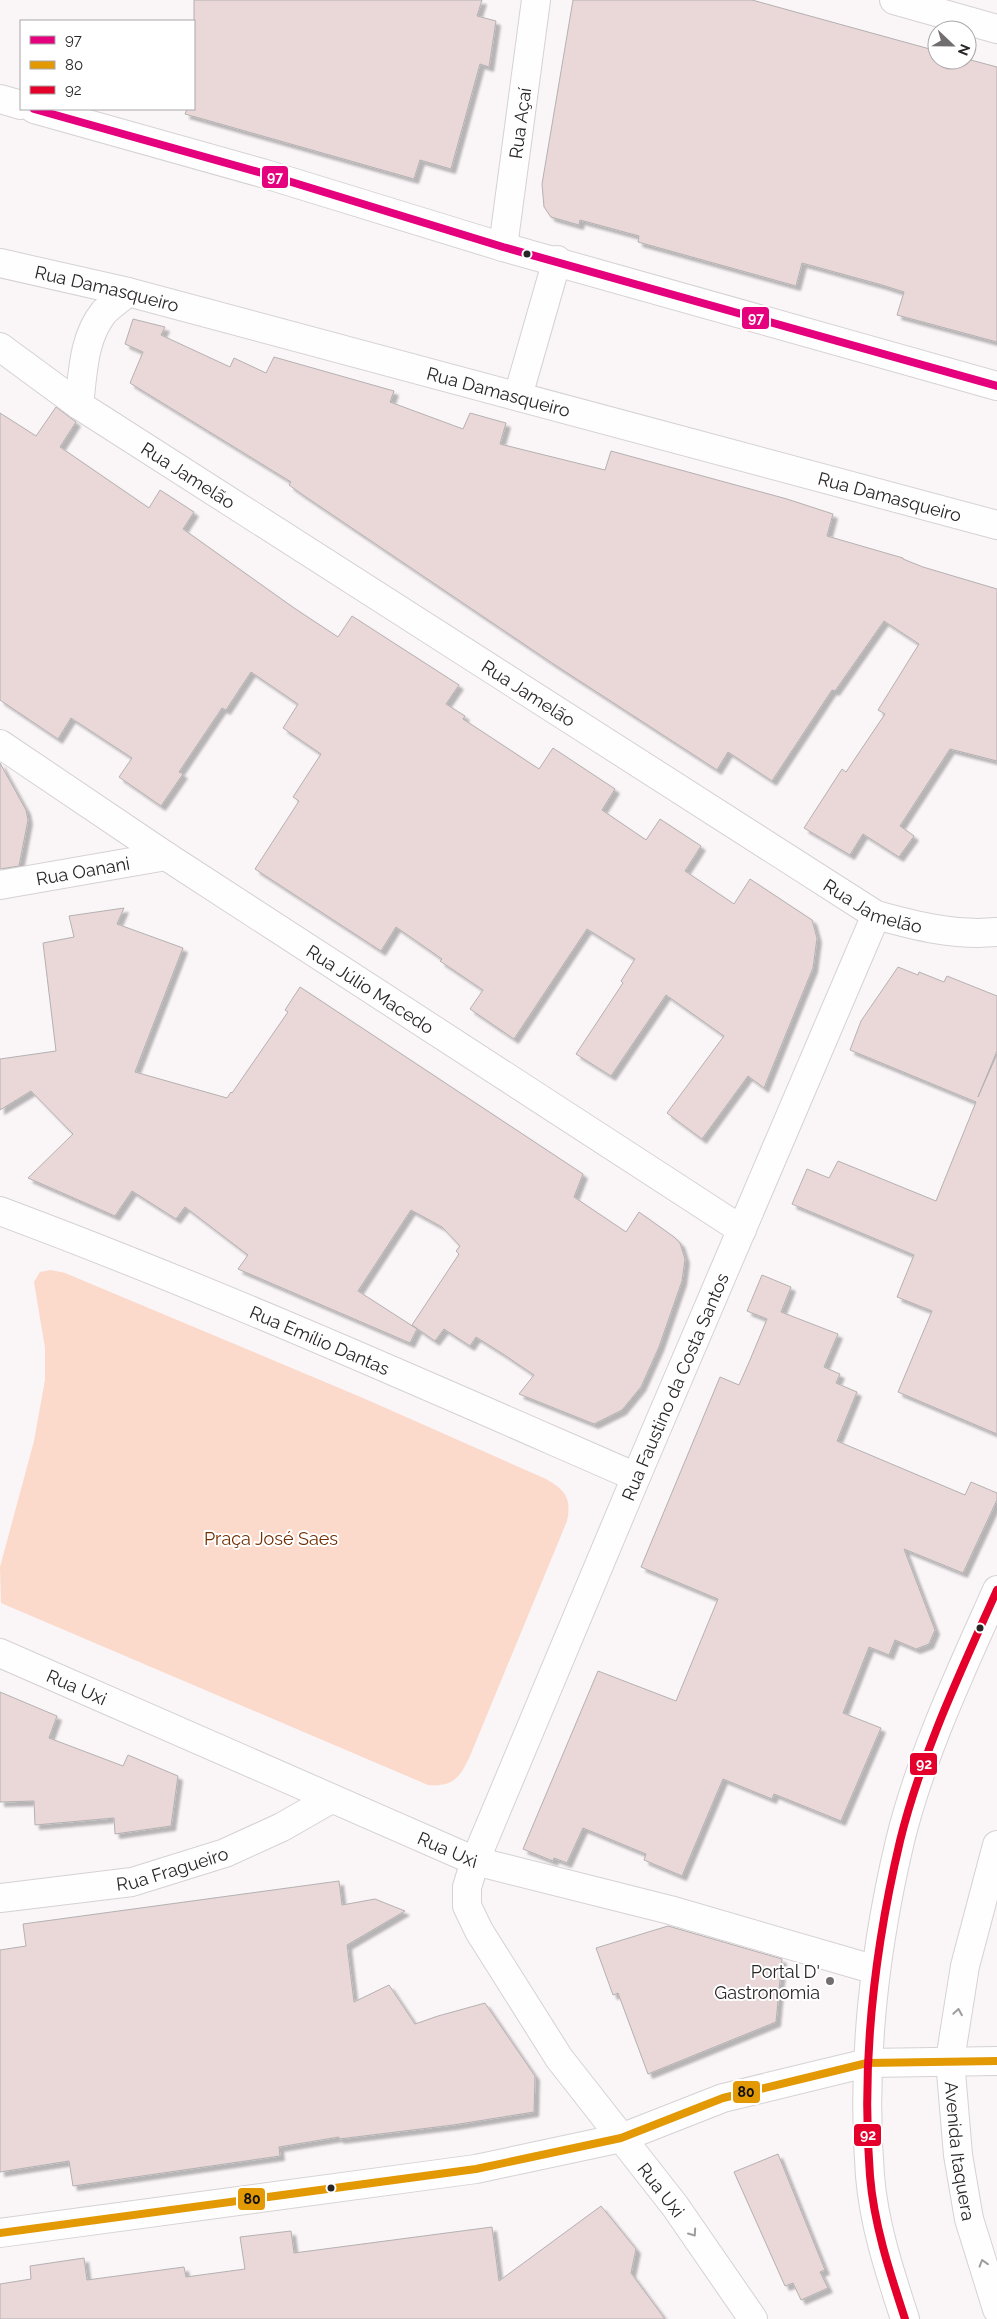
<svg xmlns="http://www.w3.org/2000/svg" width="997" height="2319" font-family="Raleway,sans-serif">
<defs>
<filter id="shadow"><feDropShadow dx="4.5" dy="4.5" stdDeviation="1" flood-color="#0004"/></filter>
</defs>
<rect width="100%" height="100%" fill="#faf5f7"/>
<path fill="#fbd9cb" d="M 51,1270 L 65,1273 L 363,1398 L 546,1479 C 565,1490 572,1498 567,1521 L 470,1756 C 460,1777 454,1787 428,1785 L 1,1603 L 0,1567 L 34,1441 L 45,1380 L 45,1348 L 34,1282 L 40,1272 Z"/>
<path fill="#ead7d8" stroke="#b4b1b2" filter="url(#shadow)" d="M 194,0 L 482,0 L 477,16 L 496,21 L 489,67 L 480,64 L 451,169 L 420,160 L 414,179 L 185,114 L 187,109 L 194,109 Z
M 573,0 L 752,0 L 937,51 L 937,60 L 967,59 L 997,67 L 997,342 L 897,315 L 904,292 L 882,285 L 802,263 L 796,286 L 638,242 L 639,236 L 580,220 L 579,225 L 551,217 L 544,207 L 542,184 Z
M 133,319 L 165,327 L 161,335 L 230,367 L 234,358 L 266,373 L 274,357 L 394,391 L 390,402 L 463,429 L 470,413 L 506,423 L 500,444 L 605,470 L 611,451 L 787,499 L 833,514 L 827,536 L 903,558 L 903,559 L 923,567 L 997,589 L 997,761 L 950,749 L 900,826 L 914,836 L 899,857 L 863,834 L 850,855 L 804,828 L 842,769 L 846,772 L 885,714 L 878,710 L 919,644 L 884,621 L 835,691 L 832,690 L 772,781 L 728,752 L 717,770 L 552,663 L 303,495 L 289,485 L 291,482 L 130,383 L 143,352 L 125,344 Z
M 56,407 L 76,422 L 60,447 L 149,508 L 160,490 L 194,512 L 183,529 L 294,608 L 338,637 L 352,616 L 459,685 L 446,704 L 465,716 L 463,719 L 539,769 L 553,748 L 615,789 L 602,810 L 646,840 L 660,819 L 701,846 L 685,871 L 734,904 L 750,879 L 812,920 L 817,938 L 813,968 L 764,1088 L 748,1076 L 702,1139 L 667,1113 L 724,1036 L 666,995 L 611,1076 L 576,1054 L 623,983 L 621,981 L 635,959 L 587,929 L 514,1039 L 470,1009 L 483,990 L 440,961 L 442,959 L 396,927 L 381,951 L 255,869 L 299,801 L 293,797 L 321,754 L 283,728 L 298,704 L 251,672 L 226,710 L 222,708 L 179,772 L 183,774 L 161,806 L 119,777 L 132,758 L 71,718 L 58,739 L 0,700 L 0,413 L 36,436 Z
M 0,763 L 26,810 L 28,820 L 19,866 L 0,869 Z
M 124,908 L 117,924 L 183,948 L 135,1072 L 227,1098 L 231,1092 L 232,1093 L 288,1012 L 285,1010 L 300,987 L 583,1174 L 574,1197 L 626,1232 L 639,1212 L 674,1237 L 680,1243 L 685,1259 L 682,1281 L 659,1347 L 641,1387 L 622,1410 L 594,1424 L 519,1394 L 534,1375 L 503,1354 L 476,1337 L 470,1346 L 444,1329 L 435,1341 L 412,1325 L 459,1254 L 456,1251 L 460,1246 L 442,1227 L 411,1210 L 358,1291 L 417,1329 L 410,1343 L 238,1269 L 248,1255 L 185,1207 L 176,1219 L 132,1191 L 115,1216 L 28,1178 L 73,1134 L 31,1091 L 0,1110 L 0,1059 L 56,1051 L 43,943 L 74,937 L 69,916 Z
M 898,967 L 918,975 L 919,972 L 944,982 L 947,976 L 997,996 L 997,1051 L 978,1097 L 997,1054 L 997,1434 L 898,1392 L 932,1311 L 897,1297 L 914,1255 L 792,1204 L 807,1169 L 829,1178 L 838,1161 L 936,1201 L 976,1102 L 850,1050 L 861,1021 Z
M 762,1275 L 791,1287 L 781,1312 L 838,1334 L 824,1367 L 840,1374 L 836,1383 L 857,1392 L 837,1441 L 965,1495 L 971,1482 L 997,1493 L 997,1500 L 963,1573 L 904,1549 L 935,1630 L 929,1644 L 916,1649 L 895,1640 L 889,1655 L 869,1647 L 843,1713 L 881,1728 L 841,1821 L 774,1794 L 772,1799 L 723,1779 L 682,1876 L 644,1860 L 646,1854 L 583,1828 L 567,1863 L 554,1858 L 553,1861 L 523,1849 L 598,1671 L 676,1701 L 718,1599 L 641,1567 L 720,1377 L 739,1385 L 750,1360 L 767,1319 L 747,1311 Z
M 0,1692 L 57,1716 L 49,1738 L 123,1766 L 128,1755 L 178,1776 L 171,1826 L 115,1834 L 114,1818 L 35,1825 L 34,1801 L 0,1802 Z
M 339,1881 L 342,1905 L 375,1899 L 405,1911 L 347,1945 L 354,2002 L 389,1985 L 415,2024 L 438,2016 L 485,2003 L 535,2076 L 534,2112 L 453,2125 L 339,2139 L 339,2137 L 279,2147 L 280,2156 L 73,2186 L 69,2161 L 0,2172 L 0,1950 L 26,1946 L 23,1924 Z
M 668,1926 L 782,1959 L 776,2022 L 648,2074 L 618,1993 L 613,1995 L 596,1948 Z
M 778,2154 L 825,2270 L 820,2272 L 828,2288 L 801,2300 L 793,2283 L 785,2286 L 734,2172 Z
M 601,2206 L 636,2249 L 631,2273 L 665,2319 L 0,2319 L 0,2284 L 31,2279 L 30,2266 L 84,2258 L 87,2280 L 184,2267 L 186,2277 L 245,2269 L 240,2237 L 291,2231 L 294,2253 L 492,2227 L 499,2281 Z"/>
<g fill="none" stroke-linecap="round" stroke-linejoin="round">
<defs>
<g id="minor">
<path d="M 894,0 L 997,29"/>
<path d="M 0,99 L 21,105"/>
<path d="M 34,109 L 262,173 L 503,247 L 997,386"/>
<path id="s1" d="M 503,247 L 536,0"/>
<path id="s2" d="M 0,263 L 128,292 L 997,525"/>
<path id="s3" d="M 0,347 L 79,405 L 876,915 C 916,926 955,936 997,932"/>
<path d="M 518,396 L 557,260"/>
<path d="M 79,405 C 83,373 83,338 104,312 C 111,305 120,299 128,292"/>
<path id="s4" d="M 0,744 L 166,856 L 742,1230"/>
<path id="s5" d="M 0,885 L 166,856"/>
<path id="s6" d="M 0,1211 C 215,1291 425,1385 636,1477"/>
<path id="s7" d="M 0,1653 L 475,1861 L 670,1910 L 876,1970"/>
<path id="s8" d="M 0,1898 L 132,1882 L 225,1853 L 282,1827 L 331,1799"/>
<path d="M 0,2233 L 476,2169 L 621,2138 L 723,2098 L 867,2063 L 997,2061"/>
<path id="s9" d="M 753,2319 L 675,2206 L 559,2058 L 479,1931 L 467,1906 L 467,1887 L 475,1861 L 636,1477 L 876,915"/>
</g>
<g id="major">
<path id="s10" d="M 997,1845 L 965,1966 L 950,2060 L 958,2155 L 969,2219 L 997,2309"/>
<path d="M 905,2319 C 890,2273 874,2225 870,2176 C 861,2063 874,1951 900,1841 C 921,1755 961,1671 997,1590"/>
</g>
</defs>
<use href="#minor" stroke="#d6d2d4" stroke-width="30"/>
<use href="#major" stroke="#d6d2d4" stroke-width="30"/>
<use href="#minor" stroke="#fefefe" stroke-width="28"/>
<use href="#major" stroke="#fefefe" stroke-width="28"/>
<defs>
<path id="bus-1" d="M 34,109 L 262,173 L 503,247 L 997,386"/>
<path id="bus-2" d="M 0,2233 L 476,2169 L 621,2138 L 723,2098 L 867,2063 L 997,2061"/>
<path id="bus-3" d="M 905,2319 C 890,2273 874,2225 870,2176 C 861,2063 874,1951 900,1841 C 921,1755 961,1671 997,1590"/>
</defs>
<use href="#bus-1" stroke="#fff" stroke-width="11"/>
<use href="#bus-2" stroke="#fff" stroke-width="11"/>
<use href="#bus-3" stroke="#fff" stroke-width="11"/>
<use href="#bus-1" stroke="#e5007d" stroke-width="8"/>
<use href="#bus-2" stroke="#e29904" stroke-width="8"/>
<use href="#bus-3" stroke="#e4002b" stroke-width="8"/>
</g>
<defs><path id="oneway-chevron" d="M-2-3.5L2.5 0L-2 3.5" fill="none" stroke-width="1.6" stroke-linecap="round" stroke-linejoin="round" transform="scale(1.25)"/></defs>
<g stroke="#9e9d9e">
<use href="#oneway-chevron" transform="translate(958 2012) rotate(-81)"/>
<use href="#oneway-chevron" transform="translate(693 2233) rotate(55)"/>
<use href="#oneway-chevron" transform="translate(983 2263) rotate(-107)"/>
</g>
<g fill="#292628" stroke="#fff" stroke-width="2">
<circle cx="527" cy="254" r="4.5"/>
<circle cx="980" cy="1628" r="4.5"/>
<circle cx="331" cy="2188" r="4.5"/>
</g>
<circle fill="#726e70" stroke="#fff" stroke-width="2" cx="830" cy="1981" r="5"/>
<g text-anchor="middle" dominant-baseline="central" stroke-width="4" stroke-linejoin="round" paint-order="stroke">
<g font-size="18" fill="#292628" stroke="#fff">
<text stroke="none"><textPath href="#s1" startOffset="125">Rua Açaí</textPath></text>
<text stroke="none"><textPath href="#s2" startOffset="110">Rua Damasqueiro</textPath></text>
<text stroke="none"><textPath href="#s2" startOffset="515">Rua Damasqueiro</textPath></text>
<text stroke="none"><textPath href="#s3" startOffset="228">Rua Jamelão</textPath></text>
<text stroke="none"><textPath href="#s2" startOffset="920">Rua Damasqueiro</textPath></text>
<text stroke="none"><textPath href="#s3" startOffset="632">Rua Jamelão</textPath></text>
<text stroke="none"><textPath href="#s5" startOffset="84">Rua Oanani</textPath></text>
<text stroke="none"><textPath href="#s3" startOffset="1038">Rua Jamelão</textPath></text>
<text stroke="none"><textPath href="#s4" startOffset="444">Rua Júlio Macedo</textPath></text>
<text stroke="none"><textPath href="#s6" startOffset="345">Rua Emílio Dantas</textPath></text>
<text stroke="none"><textPath href="#s9" startOffset="1064">Rua Faustino da Costa Santos</textPath></text>
<text stroke="none"><textPath href="#s7" startOffset="84">Rua Uxi</textPath></text>
<text stroke="none"><textPath href="#s7" startOffset="489">Rua Uxi</textPath></text>
<text stroke="none"><textPath href="#s8" startOffset="175">Rua Fragueiro</textPath></text>
<text stroke="none"><textPath href="#s10" startOffset="312">Avenida Itaquera</textPath></text>
<text transform="translate(661 2190) rotate(52)">Rua Uxi</text>
</g>
<g font-size="18" fill="#722e03" stroke="#fff">
<text x="271" y="1538">Praça José Saes</text>
</g>
<g font-size="18" fill="#292628" stroke="#fff" text-anchor="end">
<text x="820" y="1971">Portal D'<tspan x="820" dy="21">Gastronomia</tspan></text>
</g>
</g>
<g stroke="#fff" stroke-width="2">
<rect x="261" y="165" width="28" height="24" rx="5" fill="#e5007d"/>
<rect x="741" y="306" width="29" height="24" rx="5" fill="#e5007d"/>
<rect x="909" y="1752" width="29" height="24" rx="5" fill="#e4002b"/>
<rect x="732" y="2080" width="29" height="24" rx="5" fill="#e29904"/>
<rect x="853" y="2123" width="29" height="24" rx="5" fill="#e4002b"/>
<rect x="237" y="2187" width="29" height="24" rx="5" fill="#e29904"/>
</g>
<g font-size="14" text-anchor="middle" font-weight="bold" fill="#fff">
<text x="275" y="182">97</text>
<text x="756" y="323">97</text>
<text x="924" y="1769">92</text>
<text x="868" y="2140">92</text>
</g>
<g font-size="14" text-anchor="middle" font-weight="bold" fill="#111">
<text x="746" y="2097">80</text>
<text x="252" y="2204">80</text>
</g>
<rect x="20" y="20" width="175" height="90" fill="#ffffff" stroke="#a9a8a9"/>
<rect x="30" y="36" width="25" height="8" fill="#e5007d" stroke="#a9a8a9"/>
<text x="65" y="45" font-size="15" fill="#292628">97</text>
<rect x="30" y="61" width="25" height="8" fill="#e29904" stroke="#a9a8a9"/>
<text x="65" y="70" font-size="15" fill="#292628">80</text>
<rect x="30" y="86" width="25" height="8" fill="#e4002b" stroke="#a9a8a9"/>
<text x="65" y="95" font-size="15" fill="#292628">92</text>
<g transform="translate(952 45) rotate(112)"><circle r="24" fill="#ffffff" stroke="#a9a8a9"/>
<path d="M0-4L9 19L0 12L-9 19Z" fill="#726e70"/>
<text y="-8" font-size="14" font-weight="bold" text-anchor="middle" fill="#292628">N</text>
</g>
</svg>
